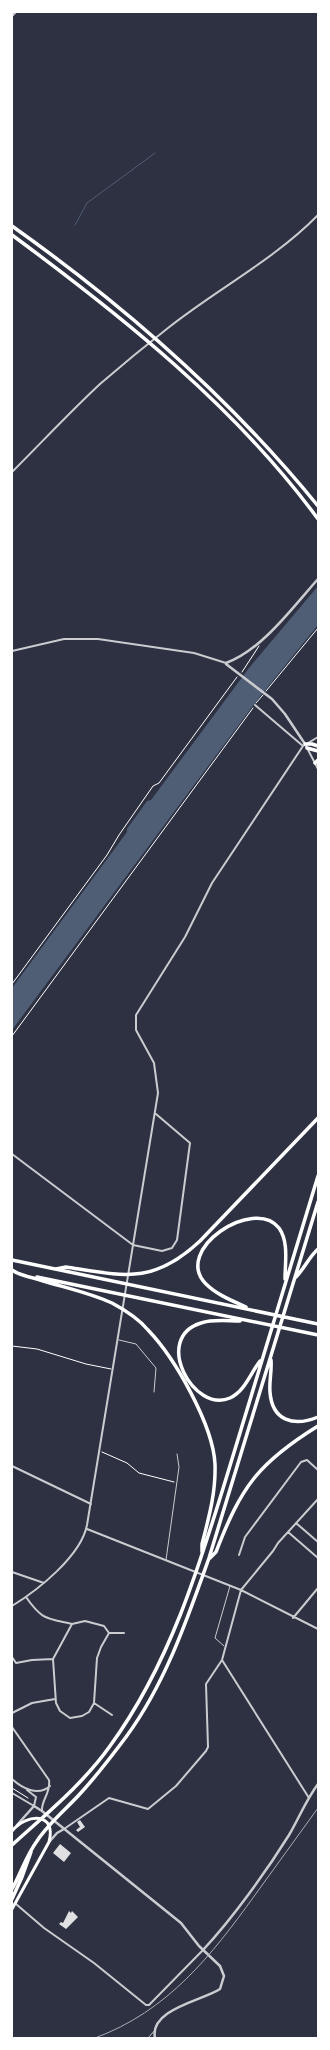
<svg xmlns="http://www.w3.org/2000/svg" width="330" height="2050" font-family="Jost,sans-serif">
<rect width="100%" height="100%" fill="#2d3142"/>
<path fill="#4f5d75" d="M 318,586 L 318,625 L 258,699 L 12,1030 L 12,988 L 127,832 L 127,829 L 147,801 L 151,800 L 249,668 Z"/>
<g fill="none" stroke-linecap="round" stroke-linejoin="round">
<path stroke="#4f5d75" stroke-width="1" d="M 75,225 L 87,203 L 155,153"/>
</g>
<path fill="#e0e0e3" d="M 80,1820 L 85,1827 L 78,1832 L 76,1830 L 80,1827 L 77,1822 Z
M 60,1844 L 71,1853 L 64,1862 L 53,1853 Z
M 69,1911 L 71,1913 L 72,1911 L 78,1917 L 66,1929 L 59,1924 L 61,1922 L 63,1923 Z"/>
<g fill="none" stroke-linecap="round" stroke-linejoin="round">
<path stroke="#fff" stroke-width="1" d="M 242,672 L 259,646
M 266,691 L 318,628
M 256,703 L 263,695
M 12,984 L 107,855 L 119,835 L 153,786 L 159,783 L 237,677
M 12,1036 L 253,708
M 12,1346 L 37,1349 L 86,1364 L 111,1369
M 102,1452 L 127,1463 L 139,1473 L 174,1482
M 12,1788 L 28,1798"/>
<path stroke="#caccd0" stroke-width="1" d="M 119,1340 L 136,1344 L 156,1368 L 154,1392
M 166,1560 L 179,1467 L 177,1454
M 224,1646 L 215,1638 L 230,1586
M 148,2038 L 155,2030"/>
<path stroke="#caccd0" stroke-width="2" d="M 12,16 L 16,12
M 12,472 C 41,443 70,412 100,384 C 122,365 145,346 168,328 C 217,289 274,260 318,215
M 12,651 L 64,639 L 98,639 L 194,653 L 226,663
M 255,705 L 303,746
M 305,744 L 318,769
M 12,1154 L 133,1245 L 162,1251 L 172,1248 L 177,1240 L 190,1143 L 156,1114
M 12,1466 L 91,1504
M 296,1523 L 318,1542
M 87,1529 L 241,1590 L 318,1629
M 288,1532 L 318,1558
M 239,1555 L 245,1537 L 301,1462 L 307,1460 L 318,1470
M 12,1572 L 44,1583
M 26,1597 C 42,1620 46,1618 72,1624
M 12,1606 C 38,1590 81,1556 87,1525 L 158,1093 L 154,1063 L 136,1030 L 136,1015 L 185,937 L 212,883 L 303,746 L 318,737
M 293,1618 L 318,1588
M 85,1621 L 104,1626 L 109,1633 L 101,1647 L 97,1658 L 94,1703 L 89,1712 L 82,1716 L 70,1718 L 60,1711 L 56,1703 L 53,1659 L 72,1624 Z
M 109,1633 L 124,1633
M 12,1657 L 16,1663 L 32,1660 L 53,1659
M 222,1660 L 309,1798
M 94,1703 L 112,1715
M 12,1713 L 32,1703 L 55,1699
M 12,1727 L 49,1780 C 51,1793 41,1800 42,1811
M 12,1779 C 22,1788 38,1797 50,1786
M 12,1793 L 34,1806 L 36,1797 L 27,1790
M 64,1829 L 109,1798 L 148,1809 L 176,1786 L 206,1751 L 208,1747 L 206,1684 L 222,1660 L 241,1590 L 273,1551 L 278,1543 L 318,1499
M 16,1904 L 44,1928 L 94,1963 L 146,2005 L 149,2005 L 203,1950"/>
<path stroke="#caccd0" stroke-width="2.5" d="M 226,663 C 262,650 293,607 318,579
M 226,664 L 272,699 L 285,714 L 305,744
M 17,1825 L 34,1806 L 42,1811 L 181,1923 L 199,1946 L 220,1966 L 224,1976 L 220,1989 C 204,2000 149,2009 155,2038
M 50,1841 L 57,1833 L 64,1829
M 203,1950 C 232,1919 266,1872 289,1835 C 299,1818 306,1800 318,1784"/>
<path stroke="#fff" stroke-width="3" d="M 12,1831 C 27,1813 57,1812 49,1842 L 12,1909"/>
<path stroke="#fff" stroke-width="3.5" d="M 12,226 C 125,306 230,398 318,506
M 12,235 C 123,317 236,407 318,519
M 305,744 L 312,744 L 318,746
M 307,748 L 318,751
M 315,763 L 318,760
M 12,1260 L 318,1324
M 56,1269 L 66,1267 C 124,1276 153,1285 200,1241 L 318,1118
M 12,1270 C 19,1275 29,1277 37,1279 C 62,1287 88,1292 112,1303 C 125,1310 139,1319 148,1330 C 175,1358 213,1425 215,1464 C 216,1492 209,1517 202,1544 L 202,1552
M 37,1277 L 318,1335
M 296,1277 C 304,1269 309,1257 318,1249
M 246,1307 C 233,1301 217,1295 206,1284 C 172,1250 254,1196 279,1228 C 289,1242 285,1263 285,1279
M 240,1321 C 227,1321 213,1319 201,1323 C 152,1338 194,1414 230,1398 C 245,1391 250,1374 260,1361
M 271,1360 C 272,1371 269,1381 270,1392 C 272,1421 294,1427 318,1417
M 210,1558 L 216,1552 C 241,1487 258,1463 318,1426
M 12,1845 C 46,1814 83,1784 110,1746 C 175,1657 204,1550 236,1446 C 263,1356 291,1266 318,1176
M 12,1889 C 21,1873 26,1856 37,1841 C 48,1824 65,1810 78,1796 C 95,1778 111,1757 126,1737 C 165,1684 187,1620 209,1558 L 318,1202
M 12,1899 L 22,1877 L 31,1852"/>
<path stroke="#abadb3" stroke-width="1" d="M 95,2038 C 168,2011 211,1956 255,1895 C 276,1866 297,1837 318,1808"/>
</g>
<rect width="330" height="2050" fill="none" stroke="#ffffff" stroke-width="26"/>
</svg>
